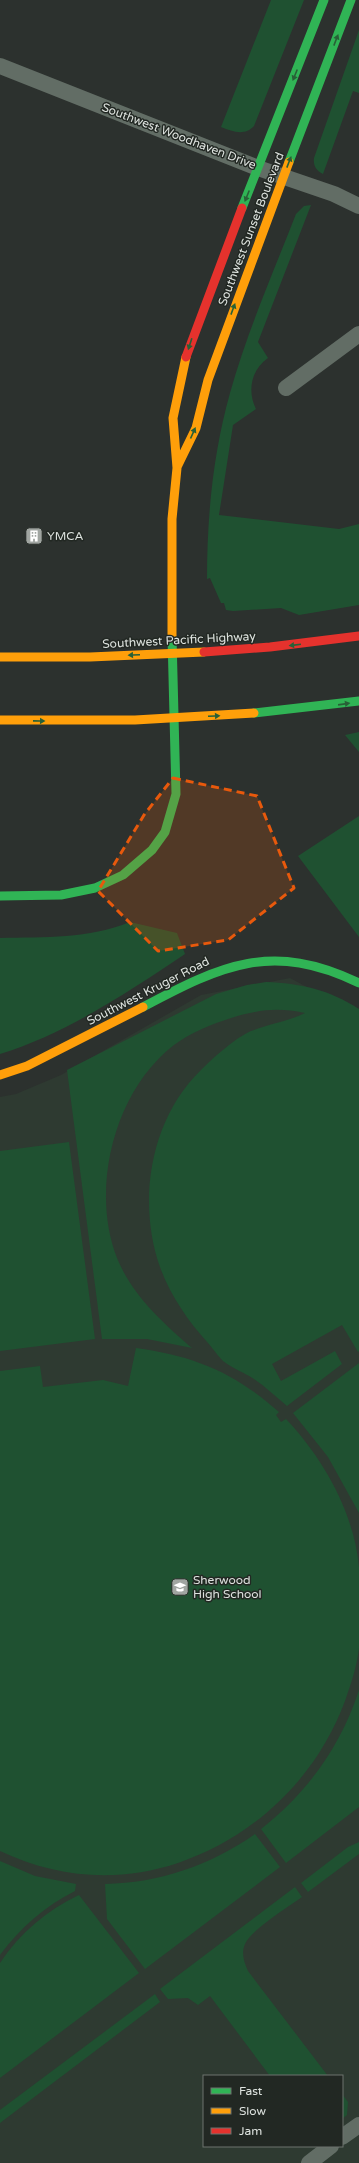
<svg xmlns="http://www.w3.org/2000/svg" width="359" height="2163" font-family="'Varela Round',sans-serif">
<rect width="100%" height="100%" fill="#2c312e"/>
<path fill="#2e3a31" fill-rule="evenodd" d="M 290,978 L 359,1015 L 359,2163 L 0,2163 L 0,1097 L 16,1094 L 61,1075 L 201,995 ZM 204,2076 L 342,2076 L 342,2146 L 204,2146 Z"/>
<path fill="#1f5131" d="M 271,0 L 304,0 L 254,126 C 245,136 233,132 221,127 Z
M 359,30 L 359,93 L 353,91 L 323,174 C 316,171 313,165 314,158 Z
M 311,205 L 258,342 L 268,358 C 251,370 247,391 256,409 L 233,425 L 219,515 L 339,529 L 359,524 L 359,605 L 299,615 L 281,608 L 233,611 L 226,610 L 224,603 L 221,603 L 210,578 L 207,579 C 207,516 213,454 230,393 C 247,332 273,273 296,214 L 304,206 Z
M 359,732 L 359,752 L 345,735 Z
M 359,816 L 359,937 L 298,856 Z
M 130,922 L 177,933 L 185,954 C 128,992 66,1034 0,1054 L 0,938 C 45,937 88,939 130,922 Z
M 266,982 C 300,983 330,990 359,1009 L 359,1351 L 358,1352 L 342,1325 L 272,1364 L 281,1381 L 335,1351 L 342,1364 L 287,1406 C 276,1397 266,1387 254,1379 C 245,1373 232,1368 223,1361 C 219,1357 213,1349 208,1343 C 188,1321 170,1295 160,1267 C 137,1202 150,1119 201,1070 C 213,1058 235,1038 251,1031 C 269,1024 289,1021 305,1013 C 277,1007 258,1010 231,1018 C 212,1024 190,1033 174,1045 C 114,1091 90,1189 117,1258 C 132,1295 162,1322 192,1348 L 147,1339 L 102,1339 L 67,1070 L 216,994 L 247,985 Z
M 69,1142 L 95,1339 L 0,1351 L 0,1151 Z
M 136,1348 C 195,1356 235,1373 279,1412 L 276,1415 L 281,1422 L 286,1419 C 323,1458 354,1512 359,1567 C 359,1580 359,1594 359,1607 C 359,1621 359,1634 359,1648 C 357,1666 351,1684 345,1701 C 317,1777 255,1837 178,1863 C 118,1883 57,1878 0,1851 L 0,1371 L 40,1366 L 43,1387 L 103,1380 L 128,1386 Z
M 359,1363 L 359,1513 L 328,1457 L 293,1413 Z
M 359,1690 L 359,1807 L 286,1863 L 261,1829 C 307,1793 341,1746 359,1690 Z
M 255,1834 L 280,1867 L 145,1969 L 107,1919 L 105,1884 C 159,1883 211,1865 255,1834 Z
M 359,1842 L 359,1854 L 308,1892 L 301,1883 L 348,1847 Z
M 0,1861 L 35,1876 L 76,1884 L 75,1891 C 45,1906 20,1928 0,1955 Z
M 295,1887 L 302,1897 C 288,1907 251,1930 245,1944 C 241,1953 244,1962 248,1971 L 328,2076 L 270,2076 L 210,1996 L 198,2005 L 188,1998 L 168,1999 L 160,1989 Z
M 79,1895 L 139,1973 L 0,2078 L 0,1963 C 20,1933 47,1910 79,1895 Z
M 155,1994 L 160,2002 L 0,2123 L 0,2110 Z
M 342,2094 L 348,2102 L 347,2115 L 342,2119 Z"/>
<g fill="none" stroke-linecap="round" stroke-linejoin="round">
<path stroke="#626d65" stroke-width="16" d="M 0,66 L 258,168 L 334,194 L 359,206
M 286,388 L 359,334
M 342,2137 L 359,2125
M 309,2163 L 331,2146"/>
<path stroke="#30b455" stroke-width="9" d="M 289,162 L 351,0
M 242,208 L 324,0
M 254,713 L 359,701
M 0,896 L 61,895 L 95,888 L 123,875 L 152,850 L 165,832 L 176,794 L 172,637
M 143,1007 C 222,965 272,941 359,983"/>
<path stroke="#ff9f0a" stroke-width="9" d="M 177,467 L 196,428 L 208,380 L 289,162
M 172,637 L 172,519 L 177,468 L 173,418 L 186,357
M 0,657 L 90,657 L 204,652
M 0,720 L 135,720 L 254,713
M 0,1075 L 27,1066 L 143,1007"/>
<path stroke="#e5322d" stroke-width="9" d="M 186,357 L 242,208
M 204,652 L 270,647 L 359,636"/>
</g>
<defs><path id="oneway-solid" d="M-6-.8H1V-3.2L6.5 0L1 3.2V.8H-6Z"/></defs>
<g fill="#286037">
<use href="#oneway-solid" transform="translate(336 40) rotate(-69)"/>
<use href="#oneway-solid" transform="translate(295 75) rotate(112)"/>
<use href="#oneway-solid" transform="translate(289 162) rotate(-69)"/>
<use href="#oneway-solid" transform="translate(247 196) rotate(112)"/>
<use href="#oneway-solid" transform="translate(233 309) rotate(-70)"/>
<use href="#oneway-solid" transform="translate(190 344) rotate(108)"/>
<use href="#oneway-solid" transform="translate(193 433) rotate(-66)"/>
<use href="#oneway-solid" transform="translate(295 645) rotate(173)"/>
<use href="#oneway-solid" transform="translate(134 655) rotate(177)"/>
<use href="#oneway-solid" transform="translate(344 704) rotate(-8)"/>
<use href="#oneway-solid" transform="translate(214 716) rotate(-3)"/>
<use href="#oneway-solid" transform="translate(39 721) rotate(1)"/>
</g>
<path fill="#e8590c" fill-opacity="0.2" stroke="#e8590c" stroke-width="3" stroke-dasharray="8 5" stroke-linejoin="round" d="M 173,778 L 257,796 L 294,888 L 228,940 L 158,951 L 98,891 L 144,815 Z"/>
<defs>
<symbol id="building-square" viewBox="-11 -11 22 22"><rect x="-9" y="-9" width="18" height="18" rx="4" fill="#a0a5a1" stroke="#222823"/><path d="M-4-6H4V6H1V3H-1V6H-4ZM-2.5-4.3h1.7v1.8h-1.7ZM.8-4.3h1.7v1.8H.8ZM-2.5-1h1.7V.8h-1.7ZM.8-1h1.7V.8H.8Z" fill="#fff"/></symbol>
<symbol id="school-square" viewBox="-11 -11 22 22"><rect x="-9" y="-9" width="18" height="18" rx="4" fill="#a0a5a1" stroke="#222823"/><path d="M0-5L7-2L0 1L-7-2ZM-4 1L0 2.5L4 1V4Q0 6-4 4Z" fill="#fff"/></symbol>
</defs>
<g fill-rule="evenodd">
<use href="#building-square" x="24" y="526" width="20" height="20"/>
<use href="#school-square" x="170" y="1577" width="20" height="20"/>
</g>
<g text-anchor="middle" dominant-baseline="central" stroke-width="3" stroke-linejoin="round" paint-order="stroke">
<g font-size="12" fill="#dee3df" stroke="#222823">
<text transform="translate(179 136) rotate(21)">Southwest Woodhaven Drive</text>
<text transform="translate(251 229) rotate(-69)">Southwest Sunset Boulevard</text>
<text transform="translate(179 640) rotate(-3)">Southwest Pacific Highway</text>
<text transform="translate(148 991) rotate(-27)">Southwest Kruger Road</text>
</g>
<g font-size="12" fill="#dee3df" stroke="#222823" text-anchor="start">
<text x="47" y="536">YMCA</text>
<text x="193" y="1580">Sherwood<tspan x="193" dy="14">High School</tspan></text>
</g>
</g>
<rect x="203" y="2075" width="140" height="72" fill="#222823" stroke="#6d736e"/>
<rect x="211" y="2088" width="20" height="6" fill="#30b455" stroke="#6d736e"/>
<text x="239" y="2095" font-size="12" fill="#dee3df">Fast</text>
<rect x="211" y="2108" width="20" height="6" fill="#ff9f0a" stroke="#6d736e"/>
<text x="239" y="2115" font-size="12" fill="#dee3df">Slow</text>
<rect x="211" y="2128" width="20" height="6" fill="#e5322d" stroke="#6d736e"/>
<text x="239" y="2135" font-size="12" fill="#dee3df">Jam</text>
</svg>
